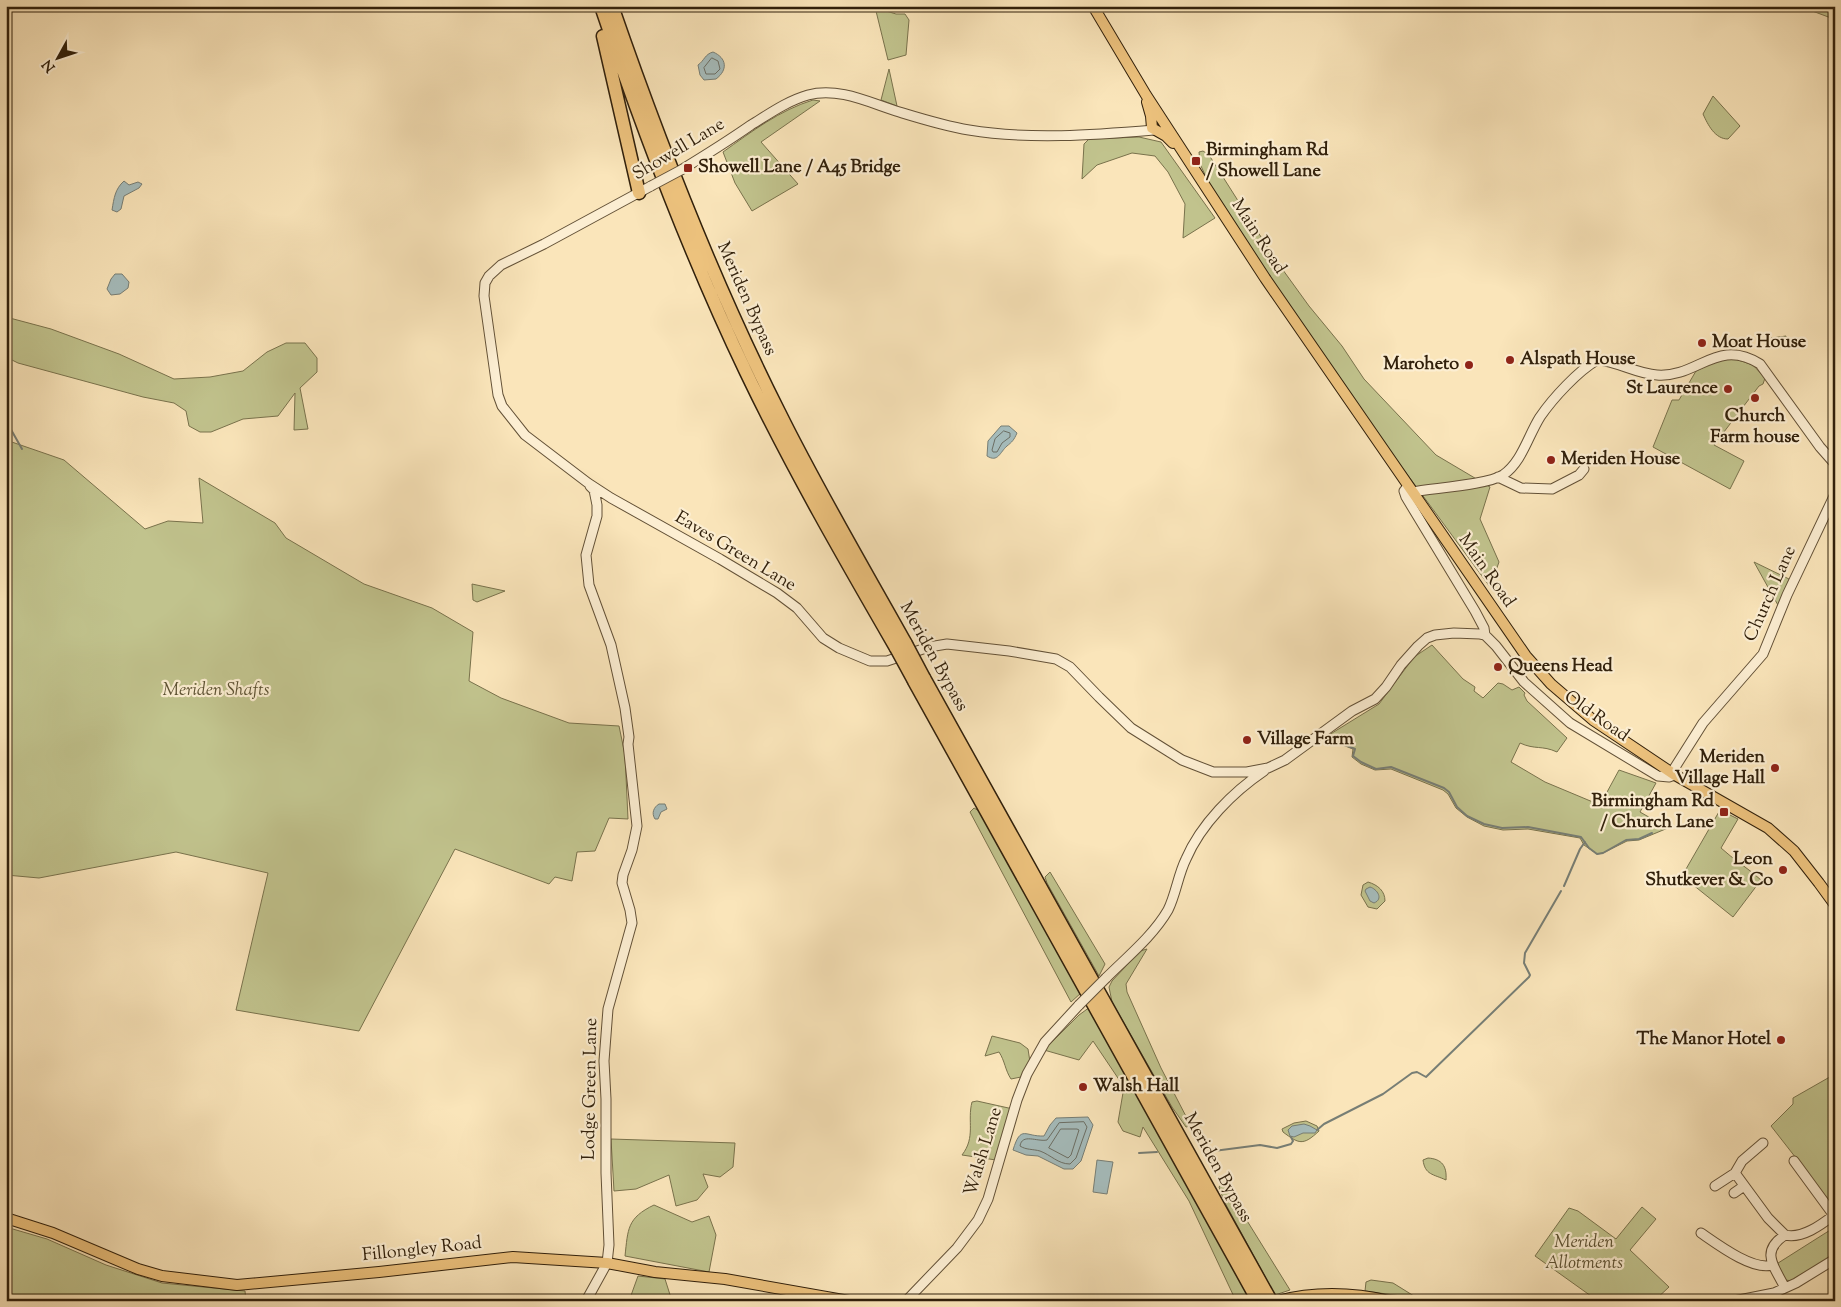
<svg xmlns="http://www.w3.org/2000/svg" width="1841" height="1307" font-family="'Sorts Mill Goudy',serif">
<rect width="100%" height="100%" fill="#fae5ba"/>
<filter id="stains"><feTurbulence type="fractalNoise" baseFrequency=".004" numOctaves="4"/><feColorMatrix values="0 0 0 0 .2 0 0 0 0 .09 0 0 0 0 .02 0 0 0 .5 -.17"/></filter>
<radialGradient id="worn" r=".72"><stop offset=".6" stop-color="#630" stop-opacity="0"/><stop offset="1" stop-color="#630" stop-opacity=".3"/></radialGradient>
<path fill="#c1c38d" stroke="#79724c" d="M 1799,6 L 1835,6 L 1835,7 L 1831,18 Z
M 883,10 L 896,14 L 905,14 L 909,20 L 906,55 L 888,60 L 876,11 Z
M 889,69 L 897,106 L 881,100 Z
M 1713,96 L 1740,126 L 1728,139 C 1715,139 1708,125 1703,114 Z
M 813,100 L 820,101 L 761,142 L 798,184 L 752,211 L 735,183 L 723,152 C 751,132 780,110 813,100 Z
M 1139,137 L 1161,142 L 1215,218 L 1183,238 L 1185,204 L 1168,172 L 1155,156 L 1132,153 L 1097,165 L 1082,179 L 1084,144 L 1089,139 Z
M 1203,151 L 1209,155 L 1275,259 L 1309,306 L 1342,346 L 1364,379 L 1436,455 L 1490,487 L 1480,519 L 1499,562 L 1490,587 L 1379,436 L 1256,257 L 1209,183 L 1200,164 L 1199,152 Z
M 6,317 L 51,329 L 119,354 L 174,379 L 210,377 L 243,371 L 267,352 L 286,343 L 305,343 L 317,358 L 317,372 L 300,388 L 308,429 L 294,430 L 295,393 L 278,416 L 243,419 L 211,432 L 200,432 L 189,426 L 186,411 L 174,403 L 143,397 L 18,363 L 6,357 Z
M 1786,336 L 1788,346 L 1766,349 L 1765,339 Z
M 1732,358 L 1753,365 L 1765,378 L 1763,384 L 1759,386 L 1714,445 L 1744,461 L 1730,489 L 1653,447 L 1672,400 L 1679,400 L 1696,371 L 1716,361 Z
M 6,440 L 64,460 L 145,529 L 168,521 L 203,523 L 199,478 L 275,523 L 286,538 L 364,584 L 432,608 L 473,632 L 469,681 L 501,698 L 569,723 L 619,726 L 625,755 L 628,819 L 609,818 L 595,851 L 577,852 L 572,881 L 555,877 L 549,884 L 455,849 L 359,1031 L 236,1010 L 268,873 L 176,852 L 39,878 L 6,875 Z
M 1754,562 L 1789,579 L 1779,607 Z
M 472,584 L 505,591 L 477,602 L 473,600 Z
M 1432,645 L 1463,679 L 1475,687 L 1474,691 L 1483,698 L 1498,683 L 1503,684 L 1512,690 L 1519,687 L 1525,693 L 1524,695 L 1527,701 L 1567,738 L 1557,752 C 1542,745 1535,750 1520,743 L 1511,762 L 1545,782 L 1600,805 L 1619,770 L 1656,783 L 1640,812 L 1668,828 L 1639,840 L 1627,841 L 1603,853 L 1597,854 L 1584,845 L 1580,838 L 1528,829 L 1503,830 L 1484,826 L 1467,817 L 1456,808 L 1448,794 L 1443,790 L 1391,769 L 1375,770 L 1361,764 L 1352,757 L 1353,749 L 1324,738 L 1379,704 L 1414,657 Z
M 974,808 L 981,812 L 1081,993 L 1071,1002 L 970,812 Z
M 1720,810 L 1738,819 L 1721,848 C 1734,860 1748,868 1761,880 L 1733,917 L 1682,876 Z
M 1050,872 L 1105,964 L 1099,976 L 1047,883 L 1045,877 Z
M 1368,882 C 1378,885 1385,891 1385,901 L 1377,909 L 1368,907 L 1361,895 L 1363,885 Z
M 1147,949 L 1126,984 L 1127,992 L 1161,1068 L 1191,1126 L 1186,1127 L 1172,1107 L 1112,1002 L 1109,987 L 1112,981 L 1140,951 Z
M 1090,1007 L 1252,1298 L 1236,1301 L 1189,1201 L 1143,1127 L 1140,1137 L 1123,1131 L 1118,1122 L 1124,1087 L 1093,1041 L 1079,1060 L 1044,1050 L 1079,1015 Z
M 992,1036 L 1020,1043 L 1028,1049 L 1030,1062 L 1021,1077 L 1011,1079 C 1005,1070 1005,1061 999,1052 L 985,1056 Z
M 1835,1074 L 1835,1208 L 1771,1126 L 1793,1104 L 1793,1098 Z
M 977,1101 L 1013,1109 L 996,1160 L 962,1155 C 976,1137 967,1121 972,1102 Z
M 1306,1121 L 1317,1126 L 1319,1131 C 1303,1146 1299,1144 1283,1132 L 1282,1129 L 1294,1123 Z
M 611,1139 L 735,1143 L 733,1167 L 720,1177 L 703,1174 L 708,1187 L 697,1200 L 676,1206 L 669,1175 L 636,1189 L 614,1191 Z
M 1428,1158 C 1442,1159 1447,1166 1446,1180 C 1433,1174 1425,1175 1423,1160 Z
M 1223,1182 L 1290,1290 L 1275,1295 L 1224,1201 L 1219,1187 Z
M 654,1205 L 692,1222 L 709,1216 L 716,1235 L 709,1272 L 625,1256 C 628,1229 627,1218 654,1205 Z
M 1642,1207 L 1656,1219 L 1630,1250 L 1669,1287 L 1654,1301 L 1598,1301 L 1535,1256 L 1569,1208 L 1578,1211 L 1616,1239 Z
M 6,1227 L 47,1239 L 106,1265 L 162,1283 L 245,1291 L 246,1301 L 6,1301 Z
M 1835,1227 L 1835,1256 L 1793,1281 L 1785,1280 L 1775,1265 Z
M 638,1276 L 665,1279 L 672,1301 L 629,1301 Z
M 1371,1280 L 1393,1283 L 1422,1301 L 1412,1301 L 1401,1296 L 1365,1291 L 1366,1282 Z"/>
<path fill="#a5bcbc" stroke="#777e75" d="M 713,52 C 727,58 728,70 716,79 L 704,80 L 700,75 L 698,65 C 704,61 705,54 713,52 Z
M 124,181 L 129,185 L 138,182 L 142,184 L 139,188 L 124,196 L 121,209 L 117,212 L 112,210 C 114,198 115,189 124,181 Z
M 115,274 L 122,274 L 129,282 L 128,288 L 120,294 L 111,295 L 107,289 L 111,279 Z
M 1001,426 L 1009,426 L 1017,433 C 1014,440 1012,442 1007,446 C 1000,452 998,463 987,456 L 988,441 Z
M 659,804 L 665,804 L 667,809 L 661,812 L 658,819 L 655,819 C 651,813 654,807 659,804 Z
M 1370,887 C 1377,889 1384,899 1374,903 L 1370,901 L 1365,891 L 1366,889 Z
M 1088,1117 L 1093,1125 L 1081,1161 L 1073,1169 L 1064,1169 L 1038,1156 L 1026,1155 L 1013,1150 C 1021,1124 1025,1137 1044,1136 L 1050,1125 L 1056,1118 Z
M 1304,1124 L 1310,1126 L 1317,1130 L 1315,1133 L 1303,1133 L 1294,1137 L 1290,1136 L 1288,1130 L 1292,1126 Z
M 1097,1160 L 1113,1162 L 1107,1194 L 1093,1192 Z"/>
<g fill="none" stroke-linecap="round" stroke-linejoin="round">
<path stroke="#6b6e64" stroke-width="1" d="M 712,58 L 718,61 L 720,69 L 715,74 L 706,74 L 704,68 Z
M 1004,431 L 1010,433 L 1010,437 L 1002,443 L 997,452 L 993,452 L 992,450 L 995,439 Z
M 1084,1122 L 1087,1127 L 1076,1158 L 1070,1164 C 1058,1164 1051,1155 1040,1151 C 1033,1149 1026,1150 1020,1146 C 1022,1133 1037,1142 1047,1140 L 1059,1123 Z
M 1061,1129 L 1077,1129 L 1079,1130 L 1071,1155 L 1068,1158 L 1049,1148 Z"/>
<path stroke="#777e75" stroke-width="2" d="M 9,426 L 22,449
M 1327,737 L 1355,749 L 1353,756 L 1361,762 L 1376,769 L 1391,767 L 1444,788 L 1449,792 L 1457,807 L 1467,816 L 1484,824 L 1502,828 L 1528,827 L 1581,837 L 1589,848 L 1597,854 L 1603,853 L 1626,840 L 1639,839 L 1652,833
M 1564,886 L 1580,849 L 1585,842
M 1317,1130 L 1324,1124 L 1383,1094 L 1412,1073 L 1417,1072 L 1426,1077 L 1529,977 L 1530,975 L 1524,963 L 1525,953 L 1561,891
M 1206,1152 L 1260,1145 L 1277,1148 L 1291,1144 L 1293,1141 L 1291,1137
M 1139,1153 L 1157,1152"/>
<defs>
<path id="minor" d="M 681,170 C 704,156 728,141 751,125 C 769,114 787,101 808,95 C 838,87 868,102 896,111 C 919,118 944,126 969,130 C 1029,140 1094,135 1154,130
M 651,186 L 544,244 L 501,265 L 489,276 L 485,283 L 484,296 L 498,395 L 502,406 L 525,435 L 588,483 L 611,498 L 720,559 L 777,593 L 797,608 L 823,638 L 839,648 L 870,661 L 887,661 L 929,647 L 947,644 L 1009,651 L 1056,659 L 1070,667 L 1099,697 L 1131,728 L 1182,760 L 1213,772 L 1247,772 L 1268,768 L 1285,760 L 1352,711 L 1375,699 L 1386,687 L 1401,665 L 1418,646 L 1427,638 L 1435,635 L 1454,633 L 1480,634 L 1485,635
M 1498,477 L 1521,488 L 1552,489 L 1579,475 L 1584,469
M 1408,486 L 1404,491 L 1406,497 L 1475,611 L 1484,628 L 1485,635 L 1496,646 L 1524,682 L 1570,723 L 1658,776 L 1669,777 L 1675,775
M 1412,492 C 1433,488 1487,485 1503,475 C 1522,462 1528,436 1540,417 C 1553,398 1578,371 1597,360 C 1617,361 1637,374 1657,375 C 1698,378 1717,337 1760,364 L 1820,447 L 1835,464
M 1672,772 L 1703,723 L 1763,654 L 1787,595 L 1835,494
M 1106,978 C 1127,957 1153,936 1168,910 C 1176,894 1178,875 1186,859 C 1201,824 1233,792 1264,771
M 1794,1161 L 1835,1217
M 1735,1173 L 1768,1218 L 1785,1235
M 1715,1186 L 1735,1173 L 1742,1161 L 1763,1143
M 1734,1193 L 1744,1186
M 1701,1233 C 1717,1244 1753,1271 1772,1265
M 1785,1288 C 1775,1267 1759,1252 1785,1235 C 1802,1239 1821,1225 1834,1215
M 586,1301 L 607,1263 L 609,1245 L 606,1173 L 606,1099 L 604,1061 L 608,1009 L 632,923 L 630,910 L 622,883 L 623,875 L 632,850 L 637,826 L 628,744 L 629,737 L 625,708 L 611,645 L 589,585 L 586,555 L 597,516 L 597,505 L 594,490 L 590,486
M 906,1301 L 957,1248 L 978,1220 L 988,1199 L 1017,1100 L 1027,1074 L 1045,1042 L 1079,1005
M 1734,1301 L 1774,1293 L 1796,1283 L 1835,1259"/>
<path id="major" d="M 1093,6 L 1146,95 L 1265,278 L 1526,656 L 1551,684 L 1593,720 L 1675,775 L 1768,828 L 1794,851 L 1819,883 L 1835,905
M 1147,102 L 1151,116 L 1152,128 L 1166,136 L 1173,143
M 6,1218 L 53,1233 L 138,1269 L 162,1276 L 237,1285 L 379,1272 L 513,1257 L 607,1263 L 655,1272 L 725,1279 L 849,1301
M 1277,1301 C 1315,1291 1352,1292 1390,1301"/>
<path id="highway" d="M 601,6 C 643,131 689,253 746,372 C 791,466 844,558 896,648
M 612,6 C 660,145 713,281 779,412 C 818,491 863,567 906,644
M 603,36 L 639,193
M 924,678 L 1271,1301
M 914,681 L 1258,1301"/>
</defs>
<use href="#minor" stroke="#635137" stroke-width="11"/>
<use href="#major" stroke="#31200b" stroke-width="12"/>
<use href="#highway" stroke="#31200b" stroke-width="15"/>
<use href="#minor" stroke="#fceed2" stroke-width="9"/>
<use href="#major" stroke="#edc27d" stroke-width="10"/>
<use href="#highway" stroke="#edc27d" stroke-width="12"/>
<defs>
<path id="minor-bridge" d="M 651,186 L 681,170
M 1079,1005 L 1106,978"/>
<path id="highway-bridge" d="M 906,644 L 924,678
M 896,648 L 914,681"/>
</defs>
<use href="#minor-bridge" stroke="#635137" stroke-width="11" stroke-linecap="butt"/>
<use href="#highway-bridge" stroke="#31200b" stroke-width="15" stroke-linecap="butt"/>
<use href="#minor-bridge" stroke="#fceed2" stroke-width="9"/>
<use href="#highway-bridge" stroke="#edc27d" stroke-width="12"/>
</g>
<g fill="#8f2418" stroke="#fceed2" stroke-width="2">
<rect x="1191" y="156" width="10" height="10" rx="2.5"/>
<rect x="683" y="163" width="10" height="10" rx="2.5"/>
<circle cx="1702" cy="343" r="5"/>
<circle cx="1510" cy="360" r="5"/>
<circle cx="1469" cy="365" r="5"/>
<circle cx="1728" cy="389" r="5"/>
<circle cx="1755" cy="398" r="5"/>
<circle cx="1551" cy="460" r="5"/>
<circle cx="1498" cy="667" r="5"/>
<circle cx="1247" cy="740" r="5"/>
<circle cx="1775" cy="768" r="5"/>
<rect x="1719" y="807" width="10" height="10" rx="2.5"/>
<circle cx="1783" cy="870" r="5"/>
<circle cx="1781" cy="1040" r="5"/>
<circle cx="1083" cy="1087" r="5"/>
</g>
<g text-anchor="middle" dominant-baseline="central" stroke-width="4.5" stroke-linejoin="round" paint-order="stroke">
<g font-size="18" fill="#31200b" stroke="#fceed2">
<text transform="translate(679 150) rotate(-31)">Showell Lane</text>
<text transform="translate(1258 237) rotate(57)">Main Road</text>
<text transform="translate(746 299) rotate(66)">Meriden Bypass</text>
<text transform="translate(735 552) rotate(31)">Eaves Green Lane</text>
<text transform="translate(1486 571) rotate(55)">Main Road</text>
<text transform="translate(1771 594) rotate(-66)">Church Lane</text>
<text transform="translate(933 657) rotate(61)">Meriden Bypass</text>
<text transform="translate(1596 717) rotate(35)">Old Road</text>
<text transform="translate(591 1089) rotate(-89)">Lodge Green Lane</text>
<text transform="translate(984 1152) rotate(-73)">Walsh Lane</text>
<text transform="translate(1217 1168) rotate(61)">Meriden Bypass</text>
<text transform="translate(422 1250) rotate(-6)">Fillongley Road</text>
</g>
<g font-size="18" font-weight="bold" fill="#31200b" stroke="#fceed2" text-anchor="start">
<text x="1206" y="151">Birmingham Rd<tspan x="1206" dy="21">/ Showell Lane</tspan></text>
<text x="698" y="168">Showell Lane / A45 Bridge</text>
<text x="1712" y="343">Moat House</text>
<text x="1520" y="360">Alspath House</text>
<text x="1459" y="365" text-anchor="end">Maroheto</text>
<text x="1718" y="389" text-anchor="end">St Laurence</text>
<text x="1755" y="417" text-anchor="middle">Church<tspan x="1755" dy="21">Farm house</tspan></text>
<text x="1561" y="460">Meriden House</text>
<text x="1508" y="667">Queens Head</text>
<text x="1257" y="740">Village Farm</text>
<text x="1765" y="758" text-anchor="end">Meriden<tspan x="1765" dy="21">Village Hall</tspan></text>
<text x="1714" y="802" text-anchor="end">Birmingham Rd<tspan x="1714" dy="21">/ Church Lane</tspan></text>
<text x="1773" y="860" text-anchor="end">Leon<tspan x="1773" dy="21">Shutkever &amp; Co</tspan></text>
<text x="1771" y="1040" text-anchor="end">The Manor Hotel</text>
<text x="1093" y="1087">Walsh Hall</text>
</g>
<g font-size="18" font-style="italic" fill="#5c5132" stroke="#fceed2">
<text x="216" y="691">Meriden Shafts</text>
<text x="1584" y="1243">Meriden<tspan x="1584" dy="21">Allotments</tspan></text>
</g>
</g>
<rect width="1841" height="1307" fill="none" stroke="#fae5ba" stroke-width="25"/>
<rect x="8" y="8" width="1826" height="1292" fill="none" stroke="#31200b" stroke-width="2.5"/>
<rect x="12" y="12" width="1816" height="1282" fill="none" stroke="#31200b"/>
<g transform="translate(58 58) rotate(230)" stroke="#fceed2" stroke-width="4" paint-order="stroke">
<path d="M0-4L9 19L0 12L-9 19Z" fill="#31200b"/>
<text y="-8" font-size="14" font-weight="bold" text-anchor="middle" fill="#31200b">N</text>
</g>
<rect width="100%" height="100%" filter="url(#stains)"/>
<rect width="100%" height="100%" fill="url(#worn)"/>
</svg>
